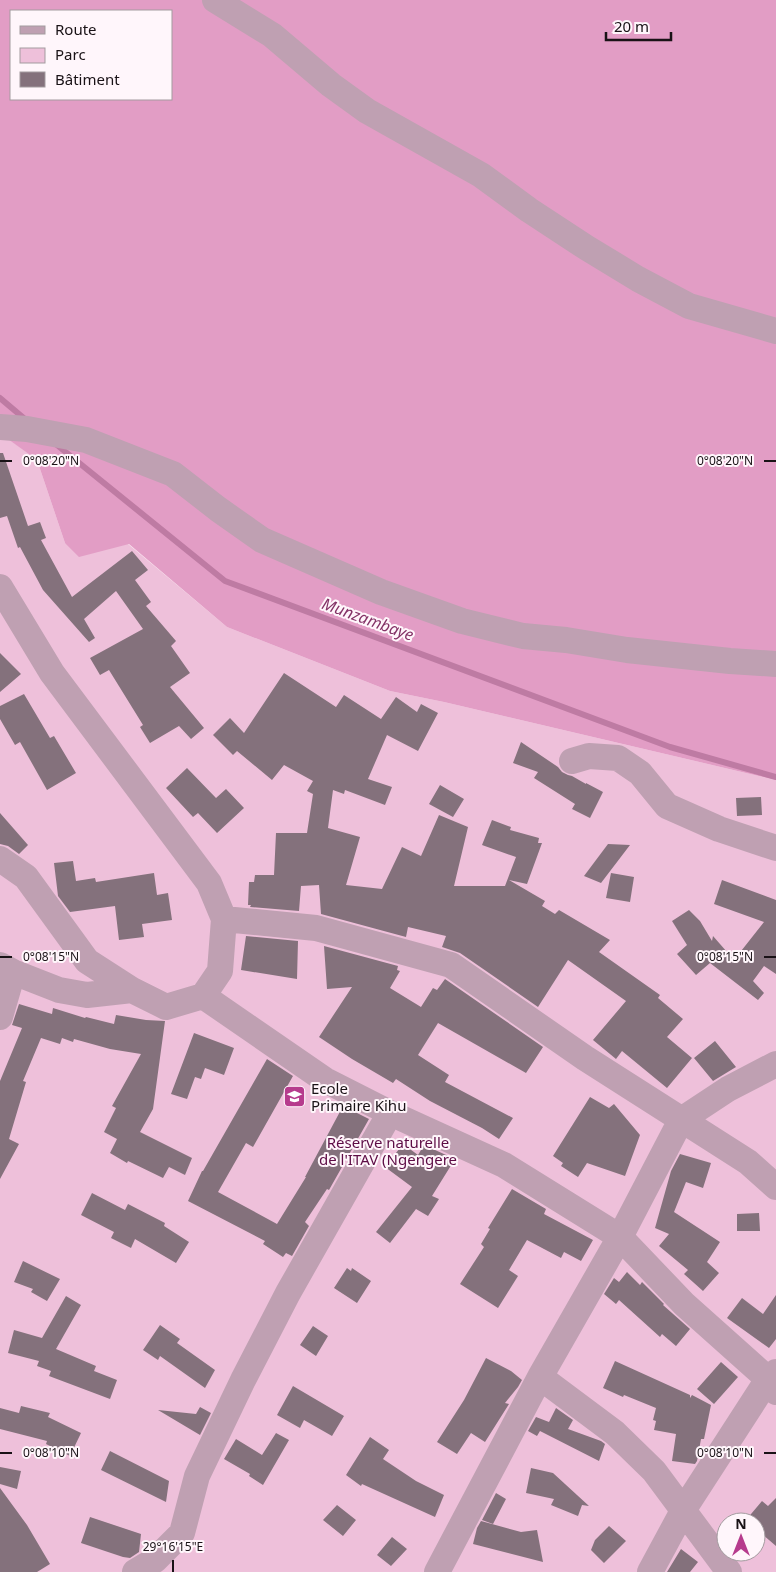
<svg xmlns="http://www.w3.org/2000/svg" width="776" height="1572" font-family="'Noto Sans',sans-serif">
<rect width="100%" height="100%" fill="#fae5f0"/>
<path fill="#eec0da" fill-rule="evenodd" d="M 0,431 L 2,434 L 37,460 L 65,543 L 128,544 L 227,627 L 390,691 L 444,702 L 776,780 L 776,1572 L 0,1572 ZM 726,1522 L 756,1522 L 756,1552 L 726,1552 Z"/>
<path fill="#e29dc5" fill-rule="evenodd" d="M 0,0 L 776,0 L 776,780 L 444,702 L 390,691 L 227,627 L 129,544 L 79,557 L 65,543 L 37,460 L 1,434 L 0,431 ZM 11,11 L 171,11 L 171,99 L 11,99 Z"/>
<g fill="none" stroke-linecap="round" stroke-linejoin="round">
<path stroke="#be7ba3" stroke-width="6" d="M 0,398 L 26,420
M 57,445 L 225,581 L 670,747 L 776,777"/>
</g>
<path fill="#84717c" d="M 0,453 L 3,453 L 28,526 L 40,522 L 46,538 L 41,540 L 72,597 L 132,551 L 148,570 L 135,580 L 151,602 L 146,606 L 176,641 L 171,646 L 190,673 L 170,687 L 204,728 L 191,739 L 179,726 L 150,743 L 140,727 L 143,725 L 109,670 L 100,675 L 90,658 L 143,629 L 116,591 L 84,619 L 95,638 L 89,642 L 43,590 L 20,547 L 18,548 L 7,516 L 0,518 Z
M 0,653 L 21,674 L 0,692 Z
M 284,673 L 336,707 L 344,695 L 381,719 L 396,697 L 417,712 L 421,704 L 438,713 L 418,751 L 387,735 L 368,779 L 392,787 L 385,805 L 345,790 L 344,794 L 333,790 L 328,828 L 360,837 L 346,885 L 382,889 L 402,847 L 421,856 L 439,815 L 468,827 L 454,886 L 505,886 L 516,857 L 482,845 L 492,820 L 511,827 L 510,830 L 539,838 L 538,843 L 542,843 L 527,884 L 509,880 L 545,901 L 542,906 L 555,914 L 559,910 L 610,940 L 599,952 L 660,995 L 658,998 L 683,1019 L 667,1037 L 692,1058 L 667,1088 L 622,1051 L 616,1059 L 593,1040 L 626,1001 L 568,960 L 538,1007 L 460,953 L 442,947 L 446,936 L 408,927 L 406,937 L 321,914 L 319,885 L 301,886 L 299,911 L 250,907 L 251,905 L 248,905 L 249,882 L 254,882 L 255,875 L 274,875 L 276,833 L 307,833 L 313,794 L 307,791 L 313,781 L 284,765 L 272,780 L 237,751 L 233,755 L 213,735 L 230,718 L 244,733 Z
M 24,694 L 50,738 L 54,736 L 76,773 L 47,790 L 20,742 L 15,745 L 0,719 L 0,706 Z
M 521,742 L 558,767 L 562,772 L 568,775 L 572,776 L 586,784 L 586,783 L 603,792 L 590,818 L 572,809 L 575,804 L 534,778 L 538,772 L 513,763 Z
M 187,768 L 216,798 L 226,789 L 244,808 L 217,833 L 198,813 L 193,817 L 166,788 Z
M 440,785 L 464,799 L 453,817 L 429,804 Z
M 761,797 L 762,815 L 737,816 L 736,798 Z
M 0,813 L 28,845 L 19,854 L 8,846 L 0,844 Z
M 608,844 L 630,845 L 601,883 L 584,876 Z
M 73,861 L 76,881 L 95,878 L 96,882 L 154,873 L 157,895 L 168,893 L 172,920 L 142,924 L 144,937 L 119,940 L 115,906 L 70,912 L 58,896 L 54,863 Z
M 611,873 L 634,877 L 630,902 L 606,898 Z
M 722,880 L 776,900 L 776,974 L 764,966 L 753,981 L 764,993 L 758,1000 L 710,963 L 696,975 L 677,954 L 687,945 L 672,921 L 689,910 L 700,921 L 712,941 L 713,936 L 734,960 L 764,922 L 714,904 Z
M 246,936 L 298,941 L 297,979 L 241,970 Z
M 324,946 L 398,966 L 397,970 L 400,971 L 390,988 L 421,1007 L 433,988 L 437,990 L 445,979 L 543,1047 L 526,1073 L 438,1023 L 418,1055 L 449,1075 L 445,1082 L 513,1118 L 499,1139 L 482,1128 L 430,1101 L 396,1079 L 393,1083 L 352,1059 L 319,1037 L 352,987 L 327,989 Z
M 19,1004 L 52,1014 L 53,1008 L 85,1018 L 86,1017 L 114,1024 L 116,1015 L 146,1020 L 165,1021 L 153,1109 L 140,1132 L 192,1158 L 185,1175 L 169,1167 L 163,1178 L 128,1161 L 127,1163 L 110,1153 L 117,1139 L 104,1132 L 116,1108 L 112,1106 L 141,1054 L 110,1049 L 74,1039 L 73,1042 L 62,1038 L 60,1044 L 41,1038 L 23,1081 L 26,1082 L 9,1139 L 19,1144 L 0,1179 L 0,1081 L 22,1028 L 12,1025 Z
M 194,1033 L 234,1048 L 224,1075 L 205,1068 L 201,1079 L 195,1077 L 187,1099 L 171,1094 Z
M 715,1041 L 736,1067 L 713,1081 L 694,1058 Z
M 267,1059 L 293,1076 L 253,1147 L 246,1143 L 218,1192 L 277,1224 L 306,1177 L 305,1177 L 343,1106 L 369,1119 L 329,1190 L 327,1189 L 305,1222 L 309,1226 L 292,1256 L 286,1253 L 283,1257 L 263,1244 L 265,1241 L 188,1201 L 202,1171 L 203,1171 Z
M 590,1097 L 609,1108 L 614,1104 L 640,1135 L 625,1176 L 587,1163 L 578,1177 L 561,1166 L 563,1163 L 553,1156 Z
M 403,1144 L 418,1155 L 424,1145 L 455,1159 L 432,1196 L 439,1199 L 428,1216 L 416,1209 L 390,1243 L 376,1232 L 412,1187 L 385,1167 Z
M 680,1154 L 711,1163 L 703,1188 L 686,1182 L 674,1212 L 720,1242 L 707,1262 L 719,1273 L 703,1291 L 684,1274 L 688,1270 L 659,1246 L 669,1234 L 655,1228 L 671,1171 Z
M 512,1189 L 546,1209 L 544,1214 L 593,1240 L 581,1261 L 564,1252 L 561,1258 L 527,1240 L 509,1270 L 518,1276 L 498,1308 L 460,1284 L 484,1247 L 481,1244 L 490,1229 L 488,1228 Z
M 92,1193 L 125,1210 L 128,1204 L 165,1223 L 164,1226 L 189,1242 L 176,1263 L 135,1239 L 131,1248 L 111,1238 L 114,1232 L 81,1215 Z
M 759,1213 L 760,1231 L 737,1231 L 737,1214 Z
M 23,1261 L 60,1279 L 47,1301 L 31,1292 L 33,1289 L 14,1282 Z
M 347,1268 L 351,1271 L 352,1268 L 371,1281 L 357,1303 L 334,1288 Z
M 627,1272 L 640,1285 L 642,1282 L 664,1304 L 663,1305 L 690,1329 L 676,1346 L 662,1334 L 660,1337 L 619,1300 L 616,1304 L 604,1294 L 614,1278 L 619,1282 Z
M 776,1295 L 776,1339 L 769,1348 L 727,1318 L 742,1298 L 763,1314 Z
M 66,1296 L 81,1305 L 56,1349 L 96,1366 L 94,1371 L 117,1380 L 110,1399 L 49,1376 L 51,1371 L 37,1366 L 39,1361 L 8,1353 L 14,1330 L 42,1338 Z
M 160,1325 L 180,1339 L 177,1343 L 215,1370 L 205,1388 L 160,1356 L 158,1360 L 143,1350 Z
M 313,1326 L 328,1336 L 316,1356 L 300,1345 Z
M 486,1358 L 511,1371 L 522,1380 L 518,1387 L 505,1403 L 509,1404 L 485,1442 L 471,1433 L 457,1454 L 437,1442 L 464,1400 Z
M 615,1361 L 690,1395 L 690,1398 L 692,1395 L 711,1405 L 704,1439 L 701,1439 L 697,1461 L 695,1464 L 672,1461 L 676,1434 L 654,1430 L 656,1421 L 653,1420 L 656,1408 L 624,1395 L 623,1397 L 603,1388 Z
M 721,1362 L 738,1377 L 714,1404 L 697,1389 Z
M 293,1386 L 344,1416 L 332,1436 L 304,1420 L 300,1428 L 277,1415 Z
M 21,1406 L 50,1413 L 48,1417 L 81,1433 L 70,1456 L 46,1444 L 47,1441 L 0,1429 L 0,1408 L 19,1413 Z
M 200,1407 L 211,1413 L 200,1435 L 158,1410 L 196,1414 Z
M 556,1408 L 573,1420 L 568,1429 L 601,1441 L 605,1444 L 599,1461 L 540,1431 L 537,1436 L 528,1431 L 536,1417 L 549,1422 Z
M 276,1433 L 289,1440 L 263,1485 L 249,1476 L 250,1474 L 224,1459 L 236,1439 L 262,1455 Z
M 370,1437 L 389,1450 L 383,1459 L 416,1481 L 444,1495 L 435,1517 L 362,1484 L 361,1486 L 346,1475 Z
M 110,1451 L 169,1481 L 166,1502 L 101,1470 Z
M 0,1467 L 21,1471 L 17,1489 L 0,1484 Z
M 531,1468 L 553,1473 L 589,1506 L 582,1505 L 578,1516 L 551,1505 L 554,1499 L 526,1493 Z
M 0,1488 L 27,1525 L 50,1564 L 37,1572 L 0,1572 Z
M 496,1493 L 506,1499 L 493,1524 L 482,1520 Z
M 776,1498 L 776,1546 L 756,1529 L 756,1522 L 748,1522 L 746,1520 L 762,1501 L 768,1506 Z
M 337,1505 L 356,1520 L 343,1536 L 323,1520 Z
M 90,1517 L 141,1534 L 139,1552 L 130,1558 L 123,1557 L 81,1543 Z
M 481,1521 L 521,1532 L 537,1530 L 543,1562 L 473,1544 L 477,1528 Z
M 609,1526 L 626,1541 L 604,1563 L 591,1550 L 595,1540 Z
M 392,1537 L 407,1549 L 391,1566 L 377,1555 Z
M 681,1549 L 698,1562 L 690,1572 L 667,1572 Z"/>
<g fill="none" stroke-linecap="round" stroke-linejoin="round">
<path stroke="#bfa0b2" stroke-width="26" d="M 215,0 L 272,35 L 331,85 L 367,111 L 481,175 L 529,210 L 587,248 L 638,279 L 689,306 L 776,331
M 0,427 L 27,429 L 86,440 L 173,474 L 218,509 L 262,540 L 381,592 L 462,621 L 523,636 L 566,640 L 627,650 L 730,661 L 776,664
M 0,587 L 52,673 L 209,883 L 224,919 L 220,971 L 203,996 L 166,1007 L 132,990 L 87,995 L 59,990 L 13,972 L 0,965
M 572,761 L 589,756 L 618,758 L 640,773 L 667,806 L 719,829 L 776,848
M 0,859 L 26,877 L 87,961 L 132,990
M 224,919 L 316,928 L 451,965 L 585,1058 L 748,1162 L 776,1187
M 203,996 L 325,1080 L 390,1113 L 504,1165 L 620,1237 L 684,1304 L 768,1379 L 776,1392
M 0,1017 L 13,972
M 540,1377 L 615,1433 L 654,1471 L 729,1572
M 135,1572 L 155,1560 L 182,1533 L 197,1476 L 243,1380 L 288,1293 L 390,1113
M 437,1572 L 540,1377 L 620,1237 L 681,1120 L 728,1089 L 776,1064
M 650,1572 L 684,1509 L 768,1379 L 776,1372"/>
</g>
<path fill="none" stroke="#191216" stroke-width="2" d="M 0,461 L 12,461M 764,461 L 776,461M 0,957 L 12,957M 764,957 L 776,957M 0,1453 L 12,1453M 764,1453 L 776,1453M 173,1560 L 173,1572"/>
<defs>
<symbol id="school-square" viewBox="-11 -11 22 22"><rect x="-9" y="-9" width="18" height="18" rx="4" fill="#b63b8d" stroke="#fff6fb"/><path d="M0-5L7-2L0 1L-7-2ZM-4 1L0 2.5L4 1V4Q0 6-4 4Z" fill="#fff"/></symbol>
</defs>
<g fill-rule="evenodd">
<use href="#school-square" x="282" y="1084" width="25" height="25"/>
</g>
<g text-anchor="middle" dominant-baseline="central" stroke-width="4" stroke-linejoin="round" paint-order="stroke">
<g font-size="15" fill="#191216" stroke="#fff6fb" text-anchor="start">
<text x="311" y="1088">Ecole<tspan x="311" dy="17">Primaire Kihu</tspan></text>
</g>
<g font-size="15" fill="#5d0c45" stroke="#fff6fb">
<text x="388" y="1142">Réserve naturelle<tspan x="388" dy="17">de l'ITAV (Ngengere</tspan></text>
</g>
<g font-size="16" font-style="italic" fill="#843367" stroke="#fff6fb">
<text transform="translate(368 619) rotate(20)">Munzambaye</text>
</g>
</g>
<g font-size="12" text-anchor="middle" fill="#191216" stroke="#fff6fb" stroke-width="4" stroke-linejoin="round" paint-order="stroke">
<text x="51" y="465">0°08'20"N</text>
<text x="725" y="465">0°08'20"N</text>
<text x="51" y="961">0°08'15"N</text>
<text x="725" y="961">0°08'15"N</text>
<text x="51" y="1457">0°08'10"N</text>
<text x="725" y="1457">0°08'10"N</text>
<text x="173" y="1551">29°16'15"E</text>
</g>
<rect x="10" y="10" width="162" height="90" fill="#fff6fb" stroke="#a39b9f"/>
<rect x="20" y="26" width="25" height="8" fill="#bfa0b2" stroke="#a39b9f"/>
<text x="55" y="35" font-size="15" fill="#191216">Route</text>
<rect x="20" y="48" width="25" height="15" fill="#eec0da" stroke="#a39b9f"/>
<text x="55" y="60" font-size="15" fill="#191216">Parc</text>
<rect x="20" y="72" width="25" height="15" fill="#84717c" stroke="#a39b9f"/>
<text x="55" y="85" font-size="15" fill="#191216">Bâtiment</text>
<g transform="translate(741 1537)"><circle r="24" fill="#fff6fb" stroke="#a39b9f"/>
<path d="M0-4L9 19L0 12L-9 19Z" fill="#b63b8d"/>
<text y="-8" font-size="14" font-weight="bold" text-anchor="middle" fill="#191216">N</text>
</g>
<path d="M606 32v8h65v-8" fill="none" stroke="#191216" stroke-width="2.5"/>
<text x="614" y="32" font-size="15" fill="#191216" stroke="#fff6fb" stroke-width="4" paint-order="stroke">20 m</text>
</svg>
